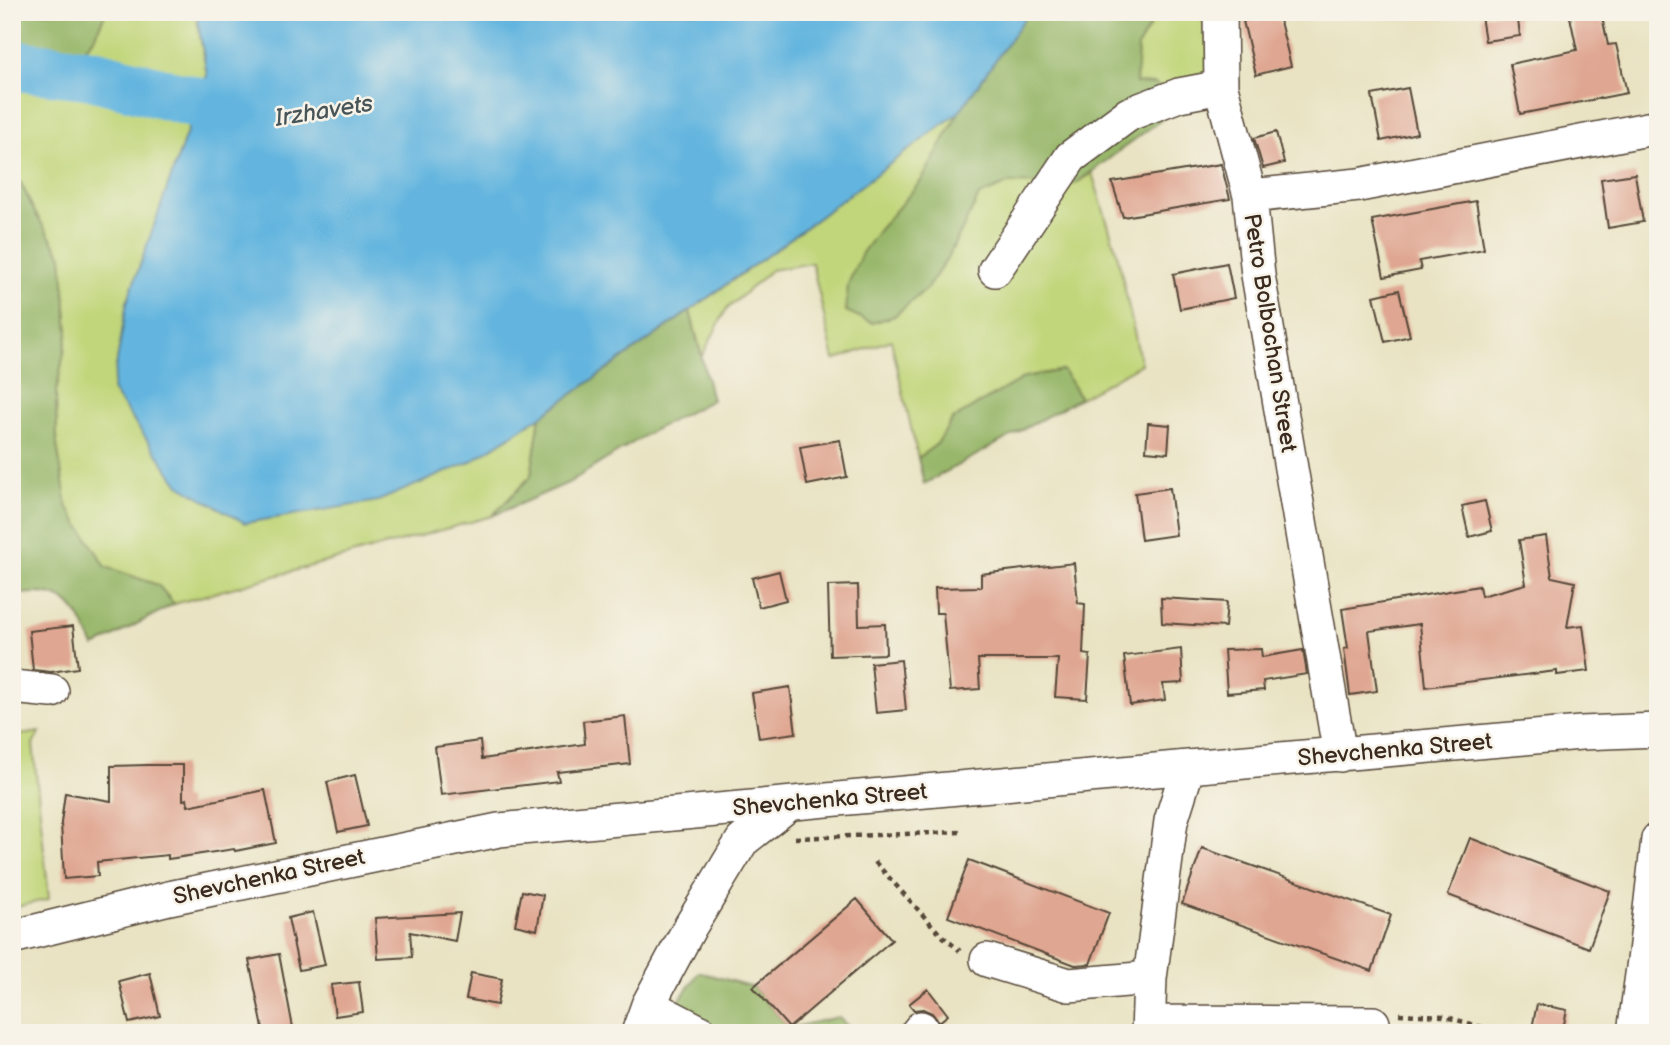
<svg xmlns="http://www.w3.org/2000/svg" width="1670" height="1045" font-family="'Balsamiq Sans',sans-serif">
<rect width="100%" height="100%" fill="#f7f3e8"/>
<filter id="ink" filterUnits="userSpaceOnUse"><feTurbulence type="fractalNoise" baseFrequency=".0143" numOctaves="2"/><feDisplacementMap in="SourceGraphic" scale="14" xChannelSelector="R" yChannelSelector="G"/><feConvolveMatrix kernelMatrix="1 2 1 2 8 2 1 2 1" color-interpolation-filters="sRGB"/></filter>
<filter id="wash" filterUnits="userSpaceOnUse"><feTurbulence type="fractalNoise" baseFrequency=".00686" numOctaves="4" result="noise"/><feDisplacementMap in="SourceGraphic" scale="28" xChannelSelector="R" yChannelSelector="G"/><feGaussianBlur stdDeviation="1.57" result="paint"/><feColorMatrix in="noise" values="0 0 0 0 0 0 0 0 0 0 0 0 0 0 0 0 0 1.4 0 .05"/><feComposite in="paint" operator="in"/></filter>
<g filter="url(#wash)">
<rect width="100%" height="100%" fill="#e9e3c3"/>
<path fill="#c1d67a" stroke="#7e804c" stroke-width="2" d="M 106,12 L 196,12 L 207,75 L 167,189 L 470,462 L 540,417 L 531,476 L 492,516 L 174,604 L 158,585 L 106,567 L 66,506 L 57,445 L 56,393 L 68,332 L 62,256 L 34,211 L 21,183 L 12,181 L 12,75 L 59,80 L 94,38 Z
M 1158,12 L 1230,12 L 1238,84 L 1182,104 L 1136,84 L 1138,46 Z
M 959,112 L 922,180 L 878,231 L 846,311 L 873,323 L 894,316 L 927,288 L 947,259 L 979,196 L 1010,183 L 1075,184 L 1092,173 L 1117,253 L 1141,364 L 1080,398 L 1063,370 L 1025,377 L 953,419 L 937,444 L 918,458 L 891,340 L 834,360 L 812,263 L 771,270 L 726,310 L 702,356 L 690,311 L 779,247 Z
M 40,732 L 33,744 L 49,899 L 12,908 L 12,736 Z"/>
<path fill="#98b76a" stroke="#6a7044" stroke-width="2" d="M 12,12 L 106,12 L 94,38 L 72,64 L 12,54 Z
M 1029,12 L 1158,12 L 1138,46 L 1136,83 L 1155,84 L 1182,104 L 1075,184 L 1010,183 L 979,196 L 947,259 L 927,288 L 894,316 L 872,323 L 846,311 L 848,284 L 862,253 L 878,231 L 922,180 L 959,112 Z
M 12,181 L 21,183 L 34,211 L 62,256 L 68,332 L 56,393 L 57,445 L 67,506 L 106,567 L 158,585 L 174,604 L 94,647 C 75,602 64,587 12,595 Z
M 690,311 L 712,400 L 650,432 L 568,483 L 492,516 L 531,476 L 540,417 Z
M 1063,370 L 1080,398 L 924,484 L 918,458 L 937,444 L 953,419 L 1025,377 Z
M 699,972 L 753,987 L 789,1028 L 838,1017 L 855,1033 L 676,1033 L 678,1002 Z"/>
<path fill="#64b5df" stroke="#50707e" stroke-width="2" d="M 196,12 L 1029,12 L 959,112 L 779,247 L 540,417 L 470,462 L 378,501 L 245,523 L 179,485 L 112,390 L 127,302 L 207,75 Z"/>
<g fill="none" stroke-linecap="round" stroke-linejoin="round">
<path stroke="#64b5df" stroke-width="51" d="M 12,65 L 90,74 L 266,121"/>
</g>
<g id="blocks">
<path fill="#dfa691" d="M 1505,12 L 1517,12 L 1520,36 L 1485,41 L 1481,16 Z
M 1569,12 L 1601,12 L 1608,45 L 1616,44 L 1627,93 L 1520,114 L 1510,64 L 1577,50 Z
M 1278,13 L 1291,66 L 1256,75 L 1243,21 Z
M 1408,88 L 1417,133 L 1381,141 L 1372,95 Z
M 1276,132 L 1284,163 L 1263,168 L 1254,138 Z
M 1221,164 L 1230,199 L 1123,217 L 1112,182 Z
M 1635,174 L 1643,222 L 1608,228 L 1601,179 Z
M 1476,201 L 1484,249 L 1419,261 L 1421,270 L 1384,277 L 1372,220 Z
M 1227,263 L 1234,298 L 1180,309 L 1173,274 Z
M 1399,290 L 1410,336 L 1385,342 L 1374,296 Z
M 1148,423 L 1170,425 L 1168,453 L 1146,451 Z
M 840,440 L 847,477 L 807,485 L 800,447 Z
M 1170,488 L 1176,535 L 1141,540 L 1135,493 Z
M 1485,501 L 1492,531 L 1469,537 L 1462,506 Z
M 1546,536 L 1552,577 L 1575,582 L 1567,627 L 1583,625 L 1589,671 L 1557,675 L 1557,671 L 1426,687 L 1420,624 L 1369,631 L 1377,691 L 1350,695 L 1344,649 L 1348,648 L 1342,609 L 1479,586 L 1481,596 L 1526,584 L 1519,540 Z
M 1074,563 L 1078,603 L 1085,604 L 1083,654 L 1090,655 L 1087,699 L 1055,697 L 1058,659 L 978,659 L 980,689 L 950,691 L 943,613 L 936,613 L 935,588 L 981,587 L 981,574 Z
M 779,571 L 786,600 L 759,607 L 752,578 Z
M 858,585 L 859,625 L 885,624 L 886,654 L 830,656 L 828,586 Z
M 1161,598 L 1227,602 L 1225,627 L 1162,623 Z
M 73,626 L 78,668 L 51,672 L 33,670 L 29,631 Z
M 1181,649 L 1183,683 L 1163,684 L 1165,700 L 1130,705 L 1124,656 Z
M 1261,649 L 1262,657 L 1303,650 L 1307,674 L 1263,681 L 1264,690 L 1227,693 L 1224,650 Z
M 901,660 L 906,710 L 876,713 L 871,663 Z
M 790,687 L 796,733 L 759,738 L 752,693 Z
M 625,716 L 630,764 L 557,772 L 559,781 L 441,795 L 435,747 L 480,741 L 482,759 L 585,744 L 583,721 Z
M 148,765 L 183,765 L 183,800 L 187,799 L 188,806 L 265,790 L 276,843 L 235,851 L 234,849 L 168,859 L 168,855 L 97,862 L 98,876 L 64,879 L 61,823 L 65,793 L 111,801 L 111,766 Z
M 355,775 L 367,826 L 338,832 L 327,782 Z
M 1470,838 L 1610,891 L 1589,948 L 1448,895 Z
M 1202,848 L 1391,915 L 1372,971 L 1182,904 Z
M 969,860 L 1109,913 L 1090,964 L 1075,965 L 948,917 Z
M 522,891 L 543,895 L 537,930 L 515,925 Z
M 857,899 L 892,940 L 789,1028 L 753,987 Z
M 313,912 L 325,965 L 299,970 L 288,918 Z
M 460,913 L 455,941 L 410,932 L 412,957 L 378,959 L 375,918 Z
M 279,954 L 294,1033 L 264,1033 L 249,960 Z
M 150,973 L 160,1016 L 129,1023 L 119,981 Z
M 471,973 L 502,979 L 497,1005 L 466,999 Z
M 359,982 L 363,1012 L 335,1016 L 331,985 Z
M 928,989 L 948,1015 L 939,1022 L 932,1013 L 923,1009 L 914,1010 L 909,1004 Z
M 1537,1004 L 1567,1010 L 1562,1033 L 1531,1033 Z"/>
</g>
</g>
<g filter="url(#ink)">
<use href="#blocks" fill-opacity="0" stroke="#554637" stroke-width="2"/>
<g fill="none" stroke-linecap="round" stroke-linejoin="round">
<defs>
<path id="minor" d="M 1220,12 L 1221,87 L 1250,196 L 1258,275 L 1340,755
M 1250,196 L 1359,185 L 1658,127
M 995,270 L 1071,157 L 1129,114 L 1179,95 L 1221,87
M 12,687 L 52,691
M 1658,839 L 1645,953 L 1658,953
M 12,937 L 169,898 L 499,830 L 1188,767 L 1581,733 L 1658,730
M 987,960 L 1069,985 L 1150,978
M 648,1005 L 702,1033
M 1149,1022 L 1373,1023
M 638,1033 L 648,1005 L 690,927 L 742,841 L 789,804
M 917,1033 L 921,1028
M 1148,1033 L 1150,978 L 1171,821 L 1188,767
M 1634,1033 L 1645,953"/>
</defs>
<use href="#minor" stroke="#554637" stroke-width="36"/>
<path stroke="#554637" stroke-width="4.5" stroke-dasharray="5 5" stroke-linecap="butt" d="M 795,838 L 961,832
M 875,862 L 940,934 L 960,951
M 1399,1014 L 1443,1016 L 1503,1033"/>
<use href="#minor" stroke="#fff" stroke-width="33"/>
</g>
</g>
<g text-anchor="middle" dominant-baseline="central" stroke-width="5" stroke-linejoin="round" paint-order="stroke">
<g font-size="23" fill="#3b2a1e" stroke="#f7f3e8">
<text transform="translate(1270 333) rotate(81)">Petro Bolbochan Street</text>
<text transform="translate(1395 750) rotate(-5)">Shevchenka Street</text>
<text transform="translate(830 800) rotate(-5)">Shevchenka Street</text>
<text transform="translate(269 877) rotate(-12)">Shevchenka Street</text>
</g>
<g font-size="24" font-style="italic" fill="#475458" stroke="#f7f3e8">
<text transform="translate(324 111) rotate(-9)">Irzhavets</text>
</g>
</g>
<rect width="1670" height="1045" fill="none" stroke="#f7f3e8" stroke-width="42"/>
</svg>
